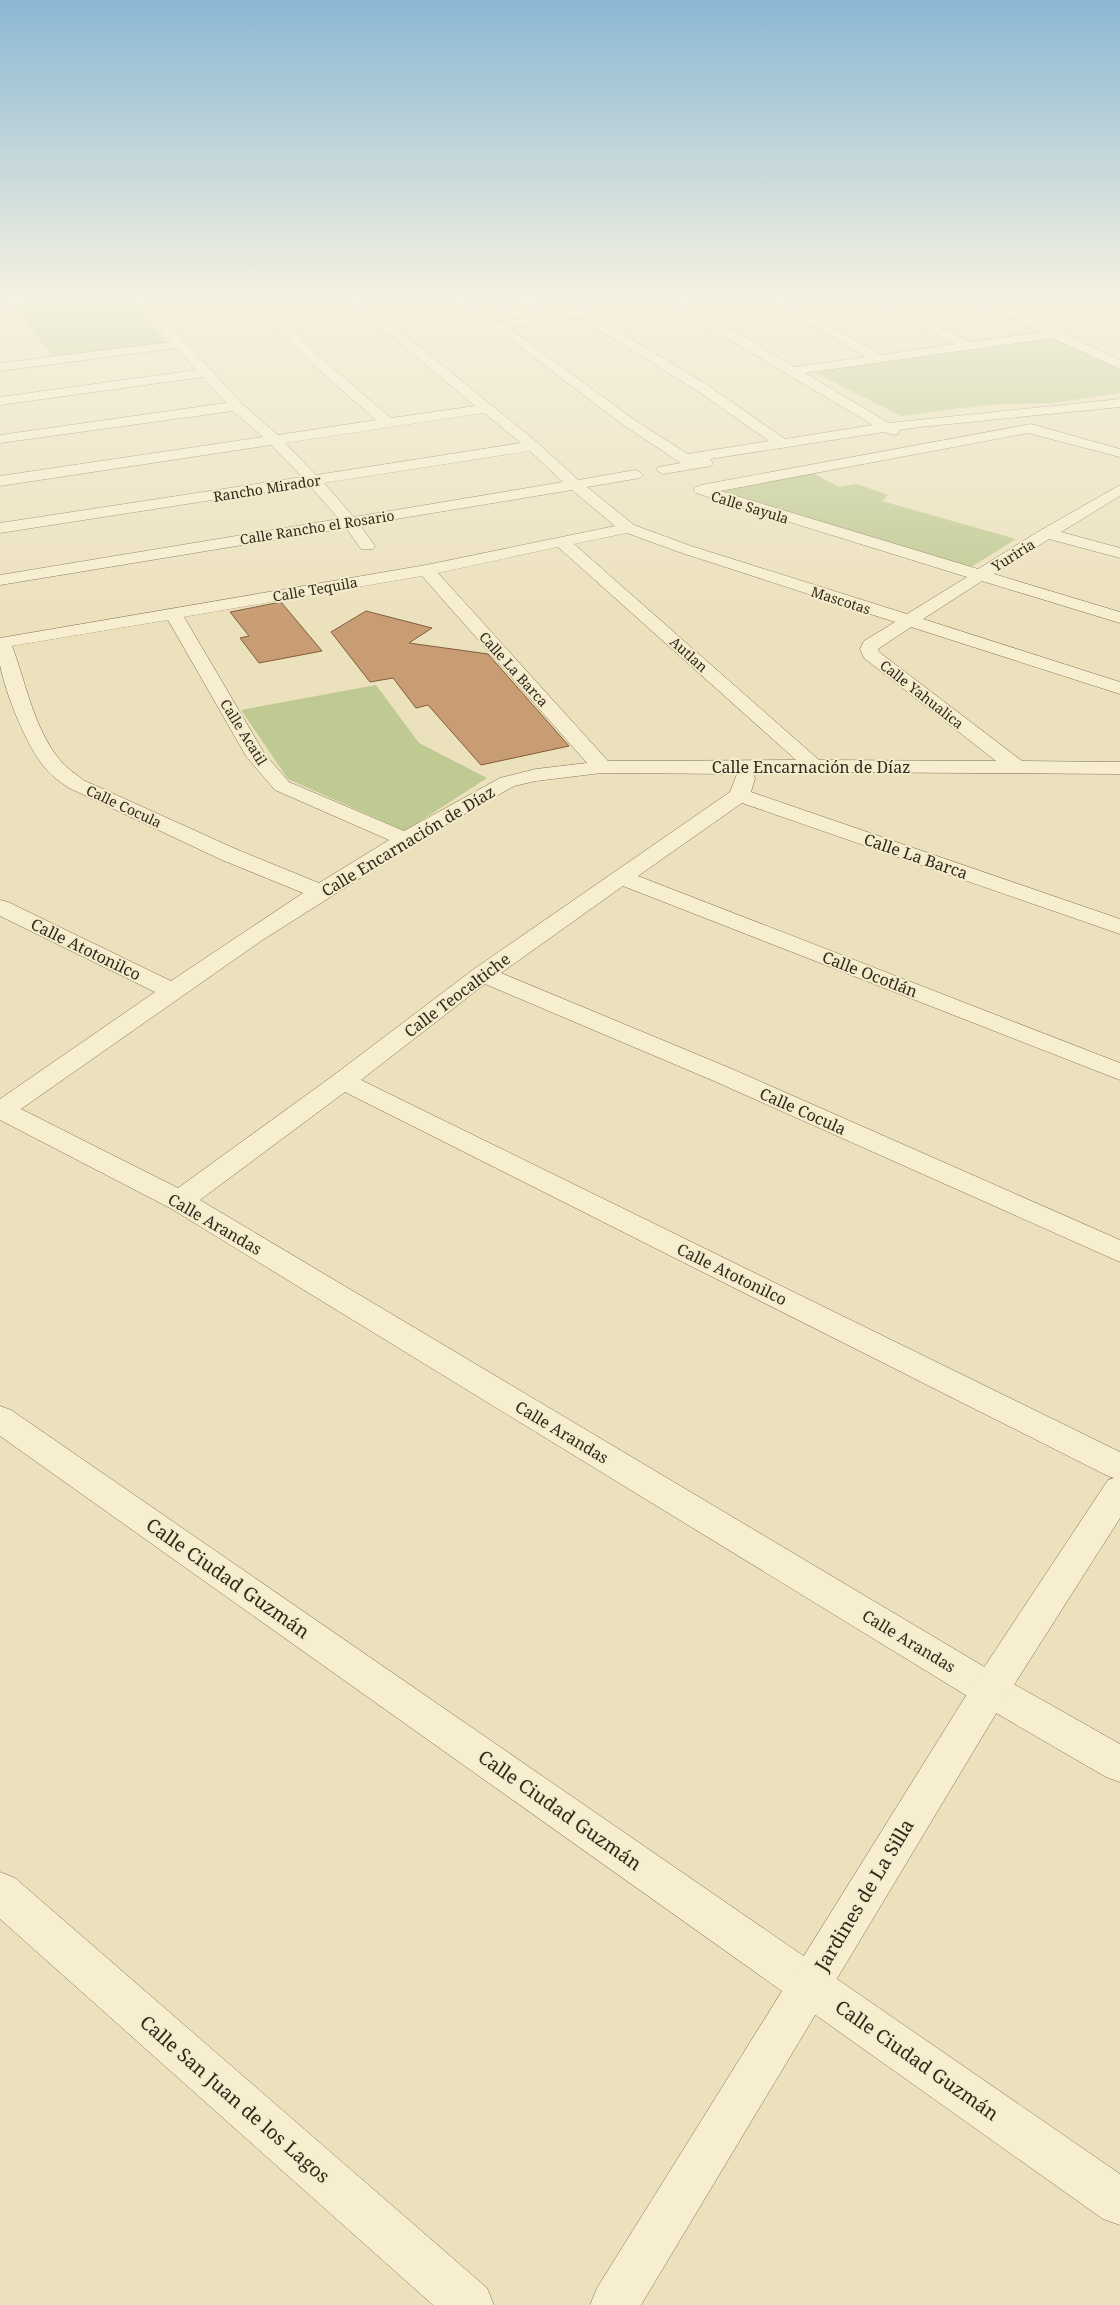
<svg xmlns="http://www.w3.org/2000/svg" width="1120" height="2305" font-family="'Noto Serif',serif">
<rect width="100%" height="100%" fill="#ece1bd"/>
<path fill="#bfc992" d="M 94,295 L 124,295 L 166,342 L 52,356 L 12,304 Z
M 1052,337 L 1120,367 L 1120,393 L 1052,403 L 984,405 L 901,416 L 812,371 Z
M 811,472 L 839,487 L 857,484 L 888,495 L 882,501 L 1016,539 L 968,569 L 712,490 Z
M 376,685 L 419,743 L 487,778 L 405,831 L 288,779 L 241,710 Z"/>
<path fill="#c99d73" stroke="#815d3d" d="M 281,602 L 322,651 L 259,663 L 240,638 L 249,636 L 230,612 Z
M 366,611 L 432,628 L 409,643 L 488,654 L 569,746 L 481,765 L 428,705 L 416,708 L 393,678 L 370,682 L 331,632 Z"/>
<g fill="none" stroke-linecap="round" stroke-linejoin="round">
<defs>
<path id="minor" d="M 40,295 L 78,295 L 72,299 L 0,307 L 0,299 Z
M 129,295 L 142,295 L 183,341 L 186,341 L 188,345 L 241,403 L 278,435 L 376,420 L 312,364 L 243,295 L 256,295 L 321,358 L 391,418 L 475,406 L 343,295 L 356,295 L 538,443 L 578,480 L 635,470 L 640,472 L 643,475 L 640,478 L 587,487 L 634,525 L 691,546 L 907,614 L 967,577 L 696,493 L 693,490 L 696,487 L 701,485 L 1031,424 L 1120,449 L 1120,457 L 1028,433 L 720,491 L 978,569 L 1041,530 L 1120,485 L 1120,496 L 1061,532 L 1120,548 L 1120,558 L 1049,539 L 994,574 L 1120,612 L 1120,623 L 982,581 L 923,619 L 1120,682 L 1120,694 L 911,627 L 878,649 L 879,652 L 1022,761 L 1120,762 L 1120,774 L 814,772 L 753,774 L 755,778 L 751,792 L 1120,919 L 1120,934 L 742,803 L 638,876 L 1120,1063 L 1120,1080 L 623,886 L 501,973 L 732,1069 L 1120,1240 L 1120,1262 L 714,1081 L 485,984 L 361,1080 L 1120,1452 L 1120,1480 L 1108,1476 L 345,1092 L 200,1200 L 1003,1678 L 1120,1744 L 1120,1782 L 1106,1777 L 977,1702 L 170,1208 L 0,1120 L 0,1099 L 155,992 L 0,916 L 0,900 L 8,902 L 171,981 L 303,893 L 222,860 L 69,788 C 60,782 52,776 45,768 C 26,745 6,695 0,665 C 0,656 0,646 0,638 L 426,565 L 615,526 L 572,490 L 360,525 L 375,546 L 373,549 L 361,549 L 346,528 L 0,585 L 0,575 L 339,519 L 309,485 L 0,533 L 0,523 L 302,477 L 271,445 L 0,486 L 0,476 L 263,437 L 233,411 L 0,443 L 0,435 L 226,403 L 203,377 L 0,405 L 0,397 L 196,370 L 177,348 L 0,371 L 0,363 L 171,342 ZM 484,413 L 521,443 L 316,475 L 285,443 ZM 530,451 L 563,482 L 354,517 L 324,483 ZM 627,533 L 679,552 L 895,622 L 864,641 L 860,649 L 864,658 L 996,761 L 819,760 L 574,544 ZM 558,547 L 796,760 L 608,761 L 438,573 ZM 422,576 L 587,763 L 536,769 L 500,778 L 404,831 L 289,782 L 264,753 L 184,617 ZM 168,620 L 246,756 L 275,790 L 389,840 L 319,883 L 238,850 L 83,780 C 75,773 66,768 60,760 C 34,729 26,683 12,646 ZM 602,773 L 737,774 L 730,792 L 474,969 L 334,1075 L 178,1188 L 21,1109 L 261,941 L 428,835 L 514,786 L 536,781 Z
M 444,295 L 458,295 L 470,303 L 478,304 L 543,295 L 574,295 L 568,299 L 478,312 L 462,309 Z
M 701,295 L 730,295 L 724,299 L 690,304 L 794,367 L 866,357 L 761,295 L 776,295 L 881,355 L 955,344 L 862,295 L 877,295 L 970,342 L 1040,332 L 964,295 L 980,295 L 1120,360 L 1120,369 L 1052,338 L 805,373 L 889,423 L 1120,399 L 1120,407 L 919,427 L 899,430 L 898,434 L 893,435 L 884,432 L 710,459 L 713,463 L 711,466 L 663,474 L 656,470 L 658,467 L 681,463 L 626,427 L 492,326 L 498,322 L 572,310 L 587,312 L 706,384 L 785,439 L 873,425 L 698,321 L 673,302 L 675,299 ZM 572,318 L 580,318 L 696,390 L 769,441 L 688,454 L 636,421 L 509,328 Z
M 1070,295 L 1086,295 L 1120,309 L 1120,317 Z
M 0,1406 L 11,1410 L 1120,2174 L 1120,2225 L 1103,2219 L 0,1436 Z
M 0,1872 L 15,1878 L 487,2288 L 494,2305 L 433,2305 L 0,1919 Z"/>
<path id="tertiary" d="M 1120,1476 L 1120,1518 L 1003,1702 L 641,2305 L 590,2305 L 597,2288 L 977,1678 L 1108,1480 Z"/>
</defs>
<use href="#minor" stroke="#837157" stroke-width="1"/>
<use href="#tertiary" stroke="#837157" stroke-width="1"/>
<use href="#minor" fill="#f7eecf" fill-rule="evenodd"/>
<use href="#tertiary" fill="#f7eecf" fill-rule="evenodd"/>
</g>
<linearGradient id="sky" x2="0" y2="1"><stop stop-color="#8bb8d4"/><stop offset="0.48" stop-color="#f6f2e1"/><stop offset="1" stop-color="#f6f2e1" stop-opacity="0"/></linearGradient>
<rect width="1120" height="618" fill="url(#sky)"/>
<g text-anchor="middle" dominant-baseline="central" stroke-width="4" stroke-linejoin="round" paint-order="stroke">
<g font-size="14" fill="#33281b" stroke="#f4ebcc">
<text transform="translate(267 488) rotate(-9)">Rancho Mirador</text>
<text transform="translate(750 507) rotate(17)">Calle Sayula</text>
<text transform="translate(317 527) rotate(-9)">Calle Rancho el Rosario</text>
<text transform="translate(1013 555) rotate(-32)">Yuriria</text>
<text transform="translate(315 589) rotate(-10)">Calle Tequila</text>
<text transform="translate(841 600) rotate(18)">Mascotas</text>
<text transform="translate(689 654) rotate(42)">Autlan</text>
<text transform="translate(514 669) rotate(48)">Calle La Barca</text>
<text transform="translate(922 694) rotate(38)">Calle Yahualica</text>
<text transform="translate(244 732) rotate(58)">Calle Acatil</text>
<text transform="translate(124 806) rotate(25)">Calle Cocula</text>
</g>
<g font-size="16" fill="#33281b" stroke="#f4ebcc">
<text x="811" y="767">Calle Encarnación de Díaz</text>
<text transform="translate(408 841) rotate(-31)">Calle Encarnación de Díaz</text>
<text transform="translate(916 856) rotate(19)">Calle La Barca</text>
<text transform="translate(86 949) rotate(26)">Calle Atotonilco</text>
<text transform="translate(870 974) rotate(21)">Calle Ocotlán</text>
<text transform="translate(457 995) rotate(-37)">Calle Teocaltiche</text>
<text transform="translate(803 1111) rotate(24)">Calle Cocula</text>
<text transform="translate(215 1224) rotate(30)">Calle Arandas</text>
<text transform="translate(732 1274) rotate(26)">Calle Atotonilco</text>
<text transform="translate(562 1432) rotate(31)">Calle Arandas</text>
<text transform="translate(909 1641) rotate(31)">Calle Arandas</text>
</g>
<g font-size="19" fill="#33281b" stroke="#f4ebcc">
<text transform="translate(228 1578) rotate(35)">Calle Ciudad Guzmán</text>
<text transform="translate(560 1810) rotate(35)">Calle Ciudad Guzmán</text>
<text transform="translate(864 1895) rotate(-59)">Jardines de La Silla</text>
<text transform="translate(917 2060) rotate(35)">Calle Ciudad Guzmán</text>
<text transform="translate(235 2099) rotate(41)">Calle San Juan de los Lagos</text>
</g>
</g>
</svg>
